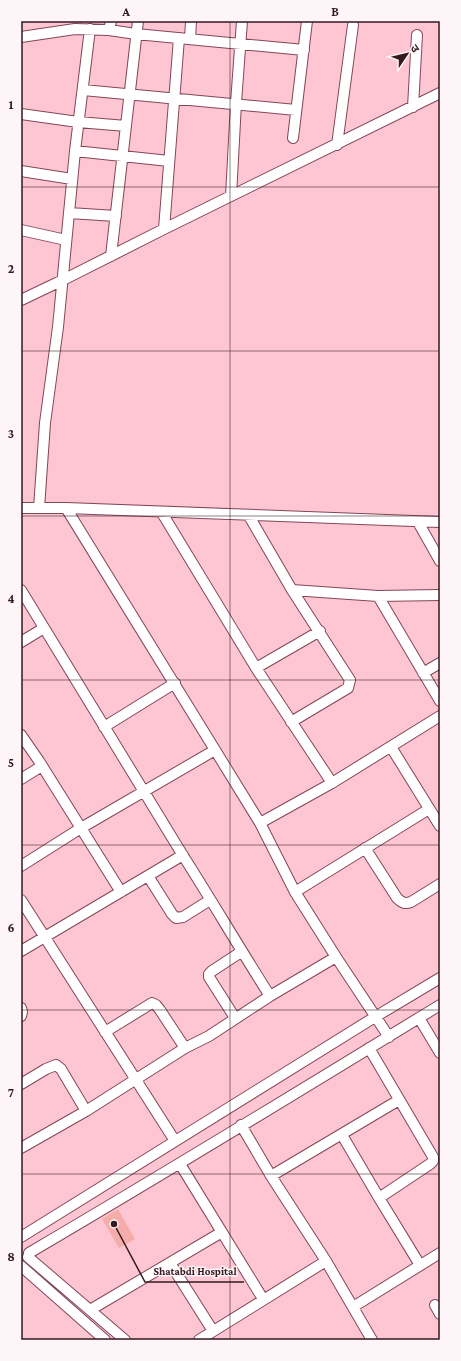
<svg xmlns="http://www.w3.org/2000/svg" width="461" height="1361" font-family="'Crimson Pro','Noto Sans Devanagari',serif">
<rect width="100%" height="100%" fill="#fec5d2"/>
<path fill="#f5ada9" d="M 118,1209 L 135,1239 L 119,1248 L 102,1219 Z"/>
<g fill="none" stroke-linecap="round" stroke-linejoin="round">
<defs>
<path id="minor" d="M 109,30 L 136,34 L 304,50
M 21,37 L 75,29 L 109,30 L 111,21
M 190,39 L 191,21
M 83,90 L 296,110
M 413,107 L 417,35
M 21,114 L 78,122 L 126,126
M 293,138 L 307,21
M 337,145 L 353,25
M 75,151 L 169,161
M 21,171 L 72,179
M 231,196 L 236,103 L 242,21
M 69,213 L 116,216
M 164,229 L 179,38
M 21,230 L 66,240
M 111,256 L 138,21
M 21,300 L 63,280 L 164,229 L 440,93
M 21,508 L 66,508 L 440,522
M 39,508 L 45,423 L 58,327 L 75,151 L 90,29
M 66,508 L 260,823 L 295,892 L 336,957 L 389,1037
M 162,513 L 256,668 L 332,783
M 249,516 L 292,590 L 350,680 L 348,688 L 291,722
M 418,522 L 440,561
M 21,590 C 74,678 128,766 182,854 C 212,901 240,949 270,996
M 292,590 L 378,596 L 440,595
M 378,596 L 440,701
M 21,642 L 44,628
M 256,668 L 320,631
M 423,673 L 440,663
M 104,727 L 175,683
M 21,735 L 39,761 L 121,892
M 391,747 L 440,826
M 21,779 L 42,766
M 260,823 L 332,783 L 440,716
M 365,848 L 397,898 C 402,903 405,904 411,902 L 440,884
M 21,866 L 81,828 L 215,750
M 148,876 L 172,914 L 176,918 L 183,917 L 210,900
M 295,892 L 429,809
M 21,900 L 175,1141
M 21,951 L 183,855
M 21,1008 L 22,1012 L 21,1016
M 235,1018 L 209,977 L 209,974 L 212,971 L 241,952
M 419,1018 L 440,1053
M 105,1032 L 152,1003 L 156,1005 L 160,1010 L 185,1048
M 369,1048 L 433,1157 L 433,1161 L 430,1164 L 379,1198
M 21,1084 L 46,1069 L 56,1065 L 61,1069 L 86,1111
M 241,1125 L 271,1176 L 326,1261 L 372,1340
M 342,1135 L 379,1198 L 420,1265
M 21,1148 L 86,1111 L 185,1048 L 209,1036 L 270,996 L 336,957
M 180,1164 L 263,1299
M 271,1176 L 399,1100
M 21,1237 L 375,1017 L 440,978
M 29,1253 C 167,1172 303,1089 440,1005
M 28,1257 L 125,1340
M 170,1263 L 213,1331
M 21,1266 L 105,1340
M 435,1305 L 440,1314
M 353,1307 L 440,1253
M 90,1310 L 222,1232
M 199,1340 L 326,1261"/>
</defs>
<use href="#minor" stroke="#834657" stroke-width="12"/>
<use href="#minor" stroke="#fff" stroke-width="10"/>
</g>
<path fill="none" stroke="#331920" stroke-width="1" stroke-opacity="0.55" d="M 230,21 L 230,1340M 21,187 L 440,187M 21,351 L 440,351M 21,516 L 440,516M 21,680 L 440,680M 21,845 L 440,845M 21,1010 L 440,1010M 21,1174 L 440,1174"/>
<path fill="none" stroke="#331920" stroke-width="1.5" d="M114 1224L145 1282H244"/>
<circle fill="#331920" stroke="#fdf5f7" stroke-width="1.5" cx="114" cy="1224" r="4"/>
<g font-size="11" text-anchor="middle" font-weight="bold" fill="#331920" stroke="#fdf5f7" stroke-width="3" stroke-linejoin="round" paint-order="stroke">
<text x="195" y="1275">Shatabdi Hospital</text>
</g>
<rect width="461" height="1361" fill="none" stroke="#fdf5f7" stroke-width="44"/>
<g transform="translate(407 54) rotate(55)" stroke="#fdf5f7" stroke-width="3" paint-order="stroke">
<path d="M0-3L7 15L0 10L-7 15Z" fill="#331920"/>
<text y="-6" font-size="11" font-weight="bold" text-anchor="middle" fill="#331920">उ</text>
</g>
<rect x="22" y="22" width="417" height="1317" fill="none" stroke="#331920" stroke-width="1.5"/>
<g font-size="13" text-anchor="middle" font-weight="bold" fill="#331920">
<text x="126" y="16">A</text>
<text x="335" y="16">B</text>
<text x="11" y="109">1</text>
<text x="11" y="273">2</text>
<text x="11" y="438">3</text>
<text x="11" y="603">4</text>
<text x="11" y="767">5</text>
<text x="11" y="932">6</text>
<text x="11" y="1097">7</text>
<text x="11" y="1261">8</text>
</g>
</svg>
